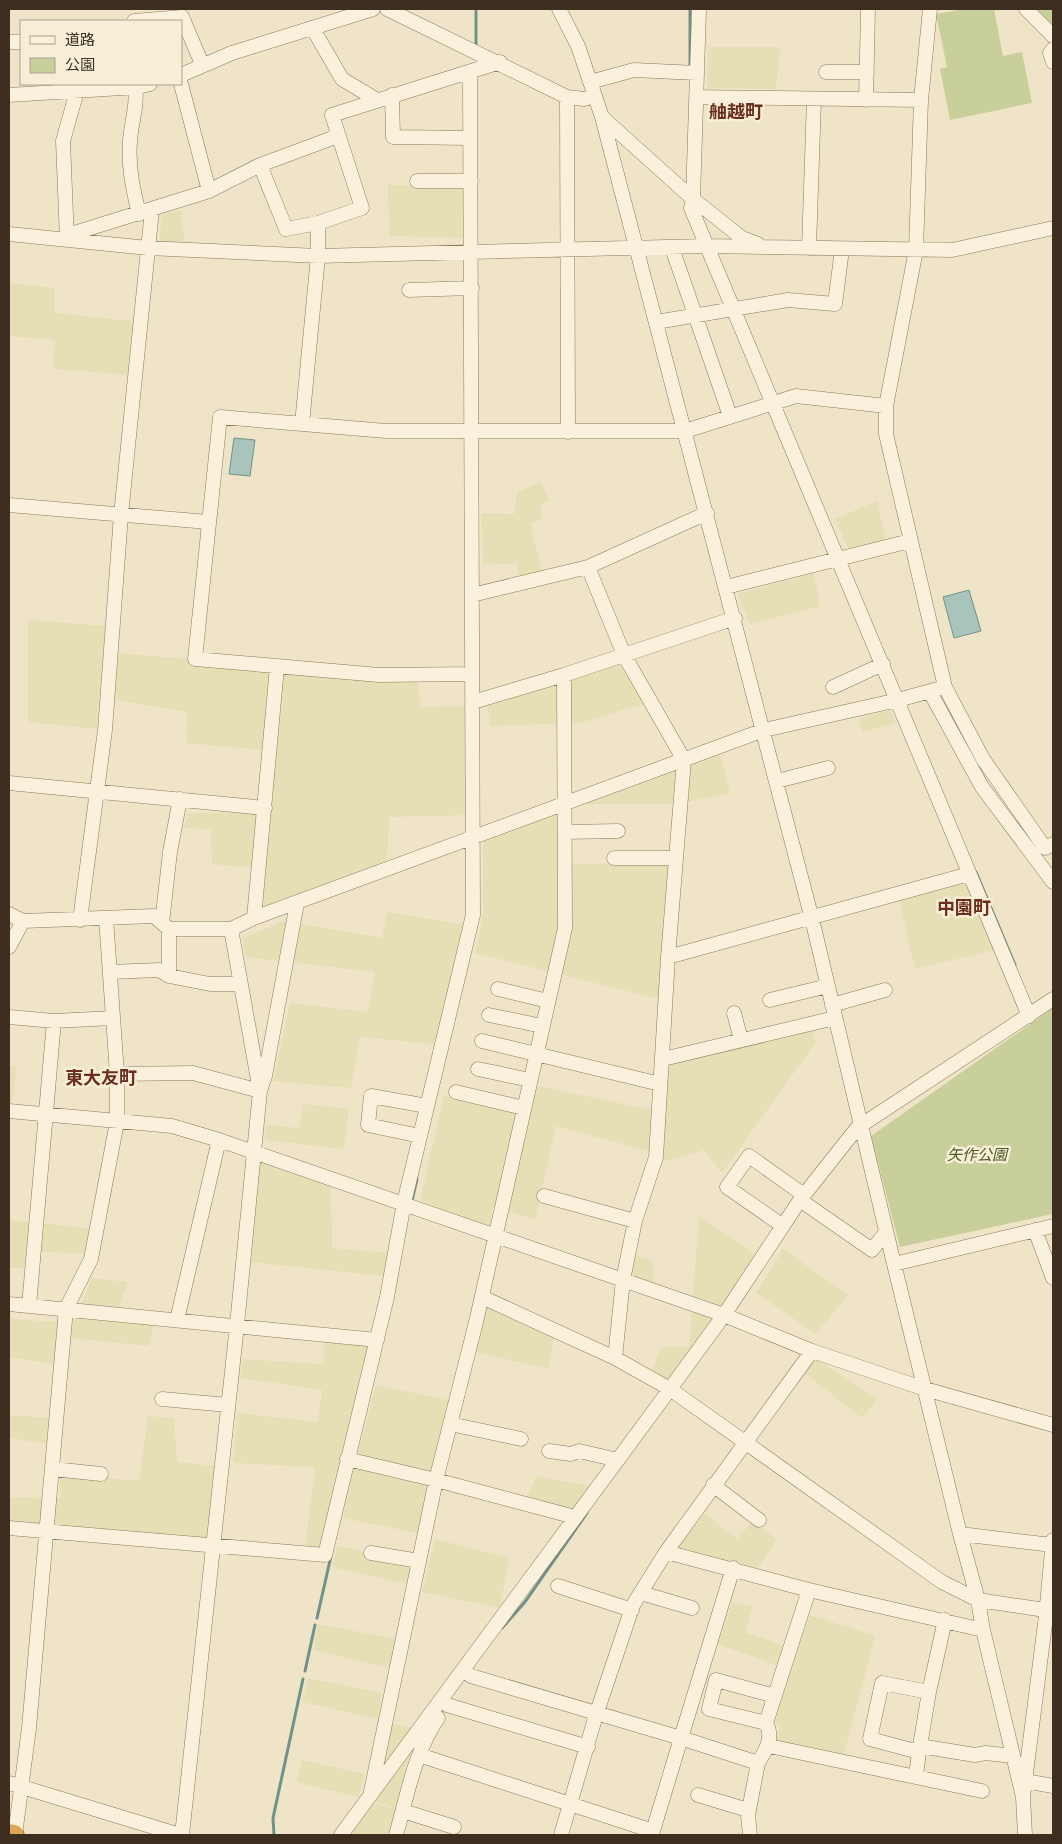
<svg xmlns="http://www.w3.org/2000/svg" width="1062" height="1844" font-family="Lora,'Noto Sans JP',serif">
<rect width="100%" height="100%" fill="#f0e4c8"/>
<path fill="#e6deb5" d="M 708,47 L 780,47 L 776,89 L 707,88 Z
M 388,185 L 470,185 L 471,238 L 389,236 Z
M 181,210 L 185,243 L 160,243 L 161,215 Z
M 9,283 L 55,288 L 55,313 L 139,322 L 134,375 L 53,369 L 55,340 L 9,336 Z
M 541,482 L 549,501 L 540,504 L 543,518 L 530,524 L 542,571 L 518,578 L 517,563 L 483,565 L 481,513 L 514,514 L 517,492 Z
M 877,501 L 886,542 L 849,550 L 835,519 Z
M 814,573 L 820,606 L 750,624 L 737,594 Z
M 28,620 L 107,626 L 106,652 L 418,679 L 420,707 L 471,706 L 471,815 L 389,817 L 387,862 L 260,911 L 263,869 L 212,864 L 211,829 L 184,828 L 187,813 L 269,812 L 274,751 L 186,743 L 187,712 L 99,697 L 97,729 L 28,722 Z
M 619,664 L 644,704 L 580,723 L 491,726 L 487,706 Z
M 892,710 L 895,723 L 862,732 L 859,718 Z
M 720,754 L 730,793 L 676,804 L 582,804 Z
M 561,810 L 559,864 L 670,863 L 659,999 L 475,953 L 483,912 L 483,840 Z
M 967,883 L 995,950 L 915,969 L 899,900 Z
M 387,912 L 465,925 L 434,1044 L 360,1037 L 351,1088 L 273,1081 L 290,1003 L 368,1012 L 375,972 L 246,957 L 242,938 L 285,921 L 382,938 Z
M 812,1029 L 816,1042 L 722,1173 L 704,1150 L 662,1162 L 668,1065 Z
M 9,1065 L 17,1066 L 12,1103 L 9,1103 Z
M 538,1086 L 652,1110 L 652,1152 L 556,1126 L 535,1220 L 492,1206 L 490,1228 L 420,1200 L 444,1096 L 530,1110 Z
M 303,1104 L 349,1109 L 344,1149 L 265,1140 L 266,1125 L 299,1128 Z
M 259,1160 L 331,1184 L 332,1248 L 389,1253 L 384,1276 L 250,1262 Z
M 699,1216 L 758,1256 L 669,1383 L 652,1372 L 661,1347 L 689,1347 Z
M 9,1220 L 88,1228 L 89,1254 L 28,1251 L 26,1268 L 9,1268 Z
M 783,1249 L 848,1295 L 816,1334 L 756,1293 Z
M 636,1256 L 653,1261 L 655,1284 L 630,1277 Z
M 92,1278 L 128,1282 L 115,1319 L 154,1322 L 149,1346 L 61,1337 L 56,1364 L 9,1357 L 9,1319 L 73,1323 Z
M 485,1304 L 554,1336 L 548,1369 L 476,1352 Z
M 325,1341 L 371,1345 L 323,1548 L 305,1549 L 315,1467 L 233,1463 L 237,1413 L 318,1422 L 322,1390 L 240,1378 L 243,1359 L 323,1364 Z
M 813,1357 L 877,1399 L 862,1418 L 802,1371 Z
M 376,1385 L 452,1401 L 434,1476 L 357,1458 Z
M 9,1415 L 52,1418 L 51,1444 L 9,1438 Z
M 148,1416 L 174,1418 L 177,1462 L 216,1466 L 208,1539 L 9,1522 L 9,1497 L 60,1499 L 60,1474 L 139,1481 Z
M 354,1464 L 432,1482 L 418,1533 L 343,1518 Z
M 536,1476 L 590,1486 L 572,1511 L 527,1498 Z
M 705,1514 L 737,1539 L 752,1522 L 777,1539 L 757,1569 L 676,1549 Z
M 435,1539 L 509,1558 L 500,1608 L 422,1592 Z
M 337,1546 L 412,1561 L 407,1584 L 332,1567 Z
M 732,1602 L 753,1606 L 745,1632 L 785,1646 L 776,1665 L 718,1644 Z
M 810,1615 L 875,1636 L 844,1754 L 776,1741 L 780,1725 L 772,1721 Z
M 318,1624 L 395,1639 L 390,1668 L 313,1650 Z
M 308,1678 L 382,1693 L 378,1719 L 302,1702 Z
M 388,1723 L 413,1728 L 375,1785 Z
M 415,1740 L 397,1808 L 372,1801 Z
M 302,1760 L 365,1774 L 358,1797 L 296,1782 Z
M 370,1802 L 397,1810 L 387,1835 L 344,1835 Z"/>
<path fill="#c9cf9b" d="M 964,9 L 994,9 L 1003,56 L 1022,52 L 1032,103 L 950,120 L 940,69 L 947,67 L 936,14 Z
M 1030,9 L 1053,9 L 1053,32 Z
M 1053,1008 L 1053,1214 L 900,1247 L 871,1136 Z"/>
<path fill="#a9c4bc" stroke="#6f938a" d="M 234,438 L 255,440 L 250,476 L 229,474 Z
M 969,590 L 981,631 L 954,638 L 943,597 Z"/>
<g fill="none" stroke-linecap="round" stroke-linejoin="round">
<path stroke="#6f938a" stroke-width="3" d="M 476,9 L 476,48
M 690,9 L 690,68
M 976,872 L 1015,965
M 412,1201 L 417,1179
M 317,1618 L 331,1556
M 502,1628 L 525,1602 L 587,1513
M 305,1671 L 315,1625
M 274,1835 L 273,1818 L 303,1679"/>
<defs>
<path id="minor" d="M 387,9 L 567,97 L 584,99 L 594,96
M 559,9 L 578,46 L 602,117 L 812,919 L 894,1264 L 960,1534 L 978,1600 L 983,1630 L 1023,1797
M 699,9 L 693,199 L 691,208 L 1029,1016
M 930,9 L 921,100 L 916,250 L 886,406 L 886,434 L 945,687 L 983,759 L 1045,848 L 1053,844
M 1026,9 L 1053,36
M 134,21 L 182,17 L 202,64
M 313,29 L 342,79 L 377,100
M 9,42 L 21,42
M 1053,49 L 1050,53 L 1053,62
M 826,72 L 867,72
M 181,75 L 232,53 L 373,9
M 590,82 L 634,70 L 697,73
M 181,84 L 209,191
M 135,87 C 138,106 131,123 130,141 C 128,167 133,189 139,214
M 9,95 L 138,87 L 150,84
M 392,95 L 393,137 L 469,138
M 567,97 L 568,432
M 697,97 L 921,100
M 866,100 L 868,9
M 603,118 L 693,199 L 742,238 L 758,244
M 260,165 L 286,229 L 318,223 L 362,208 L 332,115 L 500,62
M 417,181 L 471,181
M 9,234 L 148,248 L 318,256 L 706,246 L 952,250 L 1053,228
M 68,235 L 209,191 L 260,165 L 338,136
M 67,240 L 63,141 L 77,91
M 672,248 L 730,416
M 809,248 L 814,99
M 409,290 L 472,288
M 656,322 L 788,300 L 835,304 L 842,249
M 302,424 L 318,256 L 318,223
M 9,505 L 208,522
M 588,567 L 624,655 L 684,760 L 668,957 L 656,1157 L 635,1221 L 623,1280 L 615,1358
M 726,587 L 910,541
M 472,595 L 588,567 L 707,513
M 472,674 L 379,675 L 195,659 L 220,417 L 386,431 L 685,431 L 796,396 L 886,406
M 833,687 L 883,664
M 930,692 L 982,787 L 1053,882
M 473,702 L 564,675 L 735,618
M 777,781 L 828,768
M 9,783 L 265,808
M 565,832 L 618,831
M 614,858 L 676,858
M 9,914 L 23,921 L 154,916 L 169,929 L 231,929 L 254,918 L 764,730 L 898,700 L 945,687
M 254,918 L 277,667
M 80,920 L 105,730 L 121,515 L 152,210
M 162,923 L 170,852 L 180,799
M 231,929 L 260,1091
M 9,947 L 23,921
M 668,957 L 969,874
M 110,972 L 159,970 L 169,976 L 210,984 L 240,984
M 169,976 L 169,929
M 498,989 L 548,1001
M 770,1000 L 828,986
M 832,1005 L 885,990
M 734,1013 L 741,1040
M 489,1015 L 542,1026
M 9,1017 L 54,1021 L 113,1018
M 482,1041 L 660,1084
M 663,1059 L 835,1018
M 478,1069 L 530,1080
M 117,1074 L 193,1073 L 260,1091
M 456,1092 L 524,1108
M 9,1111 L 172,1126 L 219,1140 L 724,1315 L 812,1351 L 925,1389 L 1053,1425
M 420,1136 L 368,1125 L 371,1096 L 427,1106
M 544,1196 L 635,1221
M 800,1200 L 872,1250 L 886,1232
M 783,1226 L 727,1187 L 749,1156 L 804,1195
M 1035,1230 L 1053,1278
M 894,1264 L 1053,1226
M 482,1297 L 615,1358 L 670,1389 L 942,1582 L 978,1600 L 1045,1610
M 9,1304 L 377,1340
M 29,1306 L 54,1021
M 177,1320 L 219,1140
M 162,1399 L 228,1405
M 450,1424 L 521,1439
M 549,1451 L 571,1454 L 579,1451 L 618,1460
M 347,1459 L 436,1480 L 575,1517
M 53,1469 L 101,1474
M 713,1485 L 759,1520
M 9,1528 L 325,1555 L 387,1297 L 404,1203 L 473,915 L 470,74
M 960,1534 L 1052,1545
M 666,1552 L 809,1590 L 983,1630
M 371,1553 L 419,1561
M 558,1586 L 632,1610
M 641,1593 L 692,1608
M 463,1670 L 471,1676 L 681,1738 L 733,1568
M 447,1705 L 588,1747
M 766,1723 L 709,1709 L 716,1680 L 775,1696
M 769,1746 L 982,1791
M 920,1746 L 975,1755 L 986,1753 L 1013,1756
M 919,1752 L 929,1692
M 419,1755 L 653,1831 L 681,1738 L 758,1763 C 766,1750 774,1737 766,1723 L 809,1590
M 916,1776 L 919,1752 L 870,1739 L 882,1683 L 929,1692 L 945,1620
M 1025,1781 L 1053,1786
M 9,1783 L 180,1835
M 698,1795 L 748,1810
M 370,1796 L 436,1480 L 477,1318 L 565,928 L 564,675
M 403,1811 L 454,1827
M 15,1835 L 29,1728 L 66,1309 L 91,1259 L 117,1122 L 117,1074 L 106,918
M 182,1835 L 237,1325 L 260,1091 L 265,1076 L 297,903
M 341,1835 L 670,1389 L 724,1315 L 800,1200 L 857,1128 L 1053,999
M 396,1835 C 407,1796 415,1751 438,1718
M 561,1835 L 596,1715 L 633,1605 L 666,1552 L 812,1351
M 750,1835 L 748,1815 L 758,1763
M 1025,1835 L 1023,1797 L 1046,1616 L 1053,1540"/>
<path id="highway" d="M 9,1834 L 14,1835"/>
</defs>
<use href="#minor" stroke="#8d765c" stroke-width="15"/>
<use href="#highway" stroke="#5b4430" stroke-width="21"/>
<use href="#minor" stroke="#faf1dc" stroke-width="14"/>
<use href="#highway" stroke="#e0a458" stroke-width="20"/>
</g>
<g text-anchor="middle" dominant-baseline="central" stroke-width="5" stroke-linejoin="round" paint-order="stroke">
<g font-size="15" font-style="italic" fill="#4d5a26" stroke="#f7eed8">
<text x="977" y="1154">矢作公園</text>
</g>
<g font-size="18" font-weight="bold" fill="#6b2e1e" stroke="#f7eed8">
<text x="736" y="111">舳越町</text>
<text x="964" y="907">中園町</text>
<text x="101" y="1077">東大友町</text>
</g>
</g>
<rect width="1062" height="1844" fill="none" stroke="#3d2e20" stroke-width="20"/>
<rect x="20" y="20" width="162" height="65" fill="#f7eed8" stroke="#ada18e"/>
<rect x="30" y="36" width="25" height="8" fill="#faf1dc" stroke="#ada18e"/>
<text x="65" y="45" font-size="15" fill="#3d2e20">道路</text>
<rect x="30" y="58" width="25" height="15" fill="#c9cf9b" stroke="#ada18e"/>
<text x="65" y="70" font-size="15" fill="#3d2e20">公園</text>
</svg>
